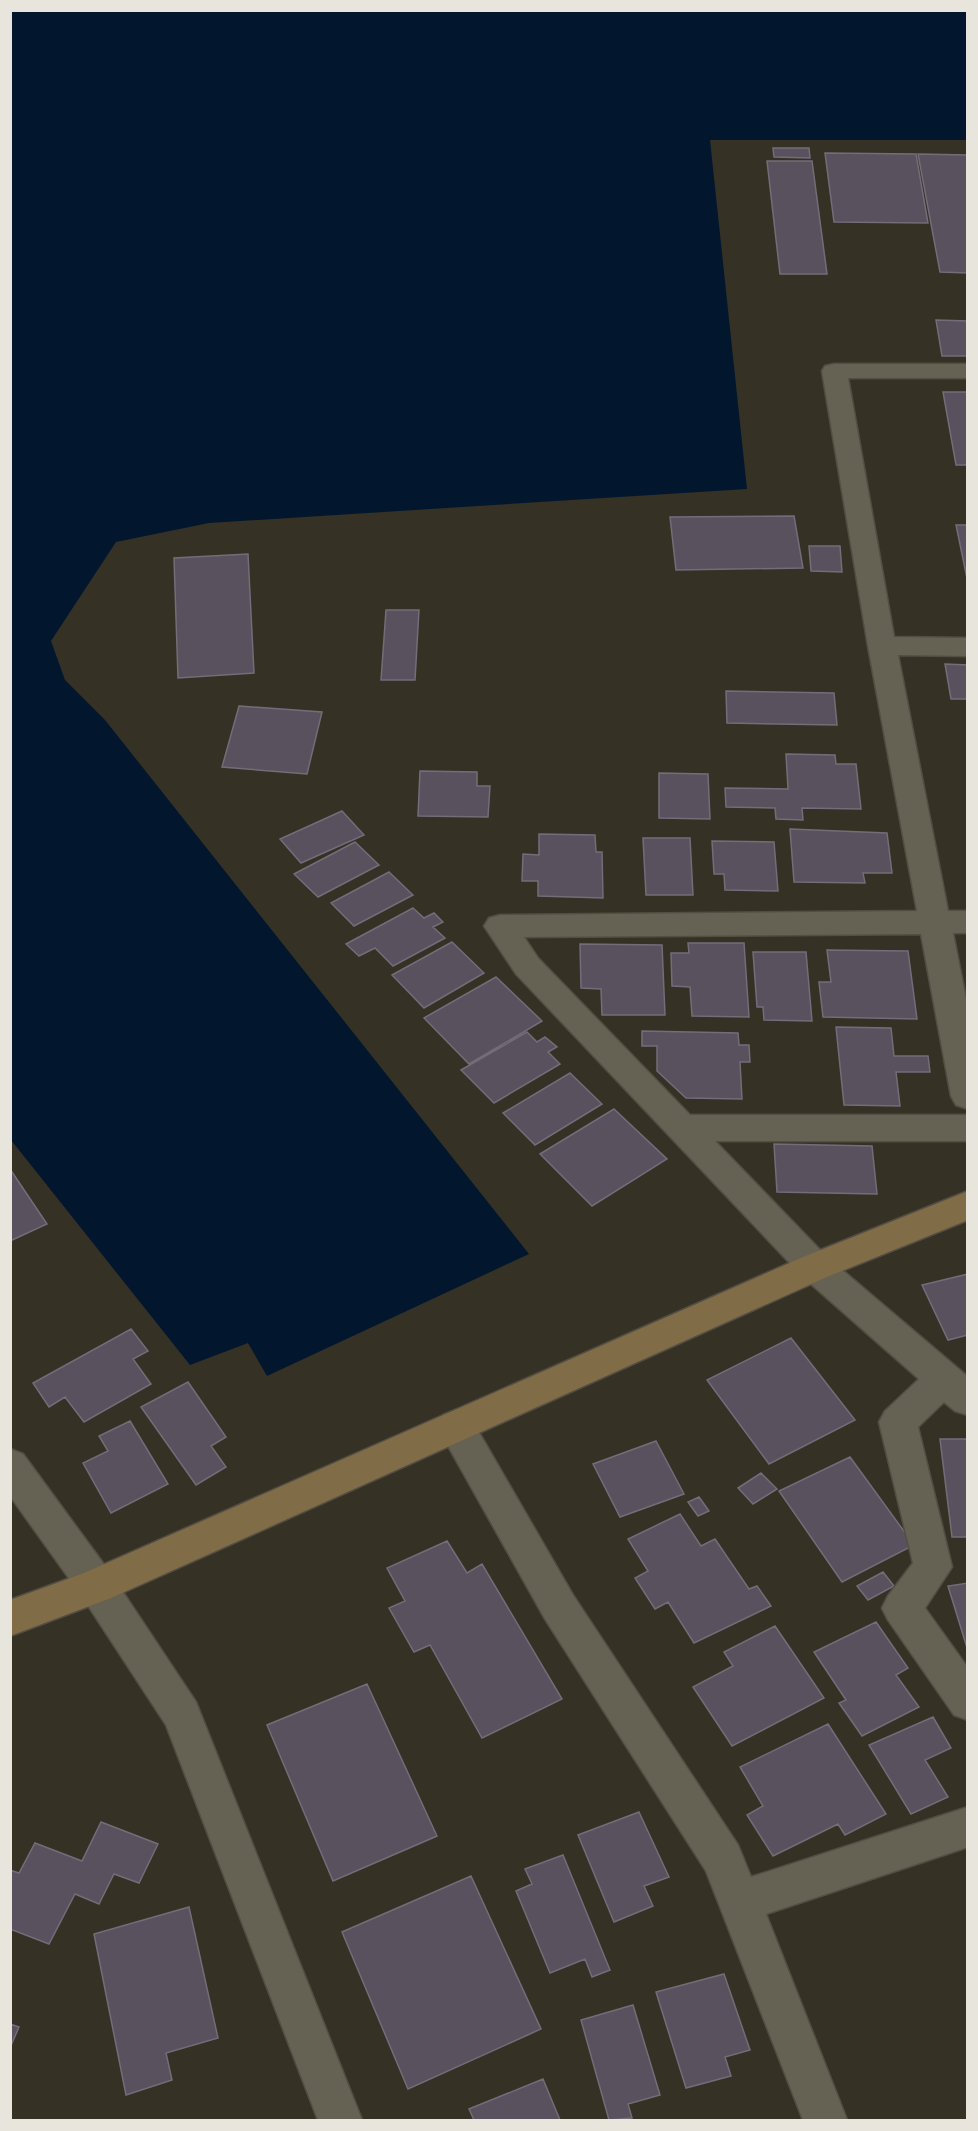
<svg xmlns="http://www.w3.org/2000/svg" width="978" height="2131" font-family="Arial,sans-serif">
<rect width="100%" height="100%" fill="#353125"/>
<path fill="#02172e" d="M 11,10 L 967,11 L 967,140 L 710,140 L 747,489 L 209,523 L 116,542 L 51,641 L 65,680 L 105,720 L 529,1254 L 267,1376 L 248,1343 L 190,1365 L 11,1140 Z"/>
<path fill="#59515d" stroke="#756c79" stroke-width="1.5" d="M 773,148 L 809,148 L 810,158 L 774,157 Z
M 825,153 L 916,154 L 928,223 L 834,222 Z
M 918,154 L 968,155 L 968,273 L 940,272 Z
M 767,161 L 812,161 L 827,274 L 780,274 Z
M 936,320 L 968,321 L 968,356 L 942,356 Z
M 943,392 L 968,392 L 968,465 L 956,465 Z
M 794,516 L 803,568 L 676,570 L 670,517 Z
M 956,525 L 968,525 L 968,583 Z
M 809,546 L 840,546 L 842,572 L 811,571 Z
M 248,554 L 254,673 L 178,678 L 174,558 Z
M 386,610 L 419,610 L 415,680 L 381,680 Z
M 945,664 L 968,665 L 968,699 L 951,699 Z
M 726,691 L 834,693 L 837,725 L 727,723 Z
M 239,706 L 322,712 L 307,774 L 222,767 Z
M 786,754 L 835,755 L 836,764 L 856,764 L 861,809 L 802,808 L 803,820 L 776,819 L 775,808 L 726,807 L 725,788 L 788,789 Z
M 420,771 L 477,772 L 477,786 L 490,786 L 488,817 L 418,816 Z
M 659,773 L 708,774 L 710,819 L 659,818 Z
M 342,811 L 364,835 L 301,863 L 280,839 Z
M 790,829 L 887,833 L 892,873 L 863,873 L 865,883 L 794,882 Z
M 539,834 L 595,835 L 596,852 L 602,852 L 603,898 L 538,896 L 538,881 L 522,881 L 523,854 L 539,855 Z
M 643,838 L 690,838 L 693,895 L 646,895 Z
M 712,841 L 774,842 L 778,891 L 725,890 L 724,874 L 714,874 Z
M 355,842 L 379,865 L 318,897 L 294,874 Z
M 389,872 L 413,895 L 354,926 L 331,903 Z
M 413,908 L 424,918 L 434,913 L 443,922 L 433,927 L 445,938 L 393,966 L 375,948 L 359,956 L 346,944 Z
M 452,942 L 484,973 L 424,1008 L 392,975 Z
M 688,943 L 744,943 L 749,1017 L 692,1016 L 690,987 L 672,986 L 671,953 L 689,953 Z
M 580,944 L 662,945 L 665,1015 L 602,1015 L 601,989 L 581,988 Z
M 827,950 L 908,951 L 917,1019 L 823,1017 L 819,982 L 831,982 Z
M 753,952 L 806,952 L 812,1021 L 764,1020 L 763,1007 L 757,1007 Z
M 496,977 L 542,1021 L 469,1064 L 424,1018 Z
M 836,1027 L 891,1028 L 894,1056 L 928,1056 L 930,1072 L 896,1072 L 900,1106 L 844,1105 Z
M 642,1031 L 738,1033 L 739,1045 L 749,1045 L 750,1062 L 740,1062 L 742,1099 L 686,1098 L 657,1071 L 657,1046 L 642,1046 Z
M 527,1032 L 537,1042 L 545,1037 L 557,1047 L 548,1052 L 560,1064 L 494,1103 L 461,1070 Z
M 570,1073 L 602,1104 L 535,1145 L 503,1113 Z
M 614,1109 L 667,1159 L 592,1206 L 540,1154 Z
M 774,1144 L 872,1146 L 877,1194 L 777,1192 Z
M 10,1169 L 47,1224 L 10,1241 Z
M 968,1274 L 968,1335 L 948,1340 L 922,1285 Z
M 131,1329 L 148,1351 L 133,1359 L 151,1384 L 84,1422 L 65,1397 L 49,1407 L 33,1383 Z
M 791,1338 L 855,1420 L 769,1464 L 707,1380 Z
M 188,1382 L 226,1437 L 211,1446 L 226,1467 L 196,1485 L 141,1407 Z
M 130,1421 L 168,1484 L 111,1513 L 83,1463 L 108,1451 L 99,1436 Z
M 940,1439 L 968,1439 L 968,1537 L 952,1537 Z
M 656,1441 L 684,1494 L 620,1517 L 593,1464 Z
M 850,1457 L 914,1545 L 842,1582 L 779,1491 Z
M 761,1473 L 777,1489 L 753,1504 L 738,1488 Z
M 699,1497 L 709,1511 L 698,1516 L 688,1502 Z
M 680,1514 L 701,1546 L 715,1539 L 749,1589 L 757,1586 L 771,1606 L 694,1643 L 668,1602 L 655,1609 L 635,1578 L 648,1571 L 628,1539 Z
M 447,1541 L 467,1573 L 482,1564 L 562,1699 L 482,1738 L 430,1645 L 414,1652 L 389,1608 L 405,1601 L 387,1568 Z
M 883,1572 L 894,1586 L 868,1600 L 857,1586 Z
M 968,1583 L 968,1651 L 948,1586 Z
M 876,1622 L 908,1668 L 896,1675 L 919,1707 L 862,1736 L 839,1703 L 846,1700 L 814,1652 Z
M 775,1626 L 824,1698 L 732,1746 L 693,1687 L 733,1666 L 724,1652 Z
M 367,1684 L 437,1836 L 333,1881 L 267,1725 Z
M 933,1717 L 951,1748 L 925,1760 L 948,1797 L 911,1814 L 869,1745 Z
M 828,1724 L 886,1814 L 845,1835 L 838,1824 L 773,1856 L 747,1815 L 763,1806 L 740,1767 Z
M 639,1812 L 669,1877 L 644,1886 L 653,1906 L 614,1922 L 578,1835 Z
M 101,1822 L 158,1844 L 139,1883 L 114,1874 L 99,1904 L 75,1894 L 49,1944 L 10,1929 L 10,1870 L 19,1873 L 35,1843 L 82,1861 Z
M 563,1855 L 610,1970 L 592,1977 L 585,1959 L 550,1973 L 516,1891 L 532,1884 L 525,1869 Z
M 471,1876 L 541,2029 L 408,2089 L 342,1932 Z
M 189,1907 L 218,2038 L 166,2053 L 172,2080 L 126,2095 L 94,1934 Z
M 724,1974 L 750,2050 L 725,2057 L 731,2076 L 686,2088 L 656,1992 Z
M 633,2005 L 660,2095 L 628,2104 L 632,2118 L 609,2120 L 581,2020 Z
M 10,2024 L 19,2027 L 10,2048 Z
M 543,2079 L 560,2120 L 474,2120 L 469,2109 Z"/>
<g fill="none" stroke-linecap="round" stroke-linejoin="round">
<defs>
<path id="street" d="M 834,364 L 968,364 L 968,378 L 848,378 L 894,637 L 968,638 L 968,656 L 898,655 L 948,911 L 968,911 L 968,933 L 953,933 L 968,1009 L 968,1109 L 956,1105 L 951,1096 L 921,934 L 524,937 L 538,958 L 690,1115 L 968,1115 L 968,1141 L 715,1141 L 827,1257 L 968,1377 L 968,1415 L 955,1411 L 944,1402 L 918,1427 L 952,1567 L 925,1608 L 968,1668 L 968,1720 L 954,1715 L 888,1620 L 882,1608 L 888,1596 L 913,1563 L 879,1422 L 885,1411 L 919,1379 L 803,1277 L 516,974 L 484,926 L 489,918 L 500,915 L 917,911 L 868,646 L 822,371 L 825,366 Z
M 456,1410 L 469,1415 L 573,1595 L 738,1845 L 751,1877 L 968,1807 L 968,1847 L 766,1914 L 847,2120 L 803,2120 L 706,1871 L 545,1619 L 443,1437 L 437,1426 L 443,1415 Z
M 10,1449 L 23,1454 L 111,1574 L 196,1702 L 362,2120 L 318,2120 L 166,1725 L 83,1598 L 10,1496 Z"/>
<path id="secondary" d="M 968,1191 L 968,1220 L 827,1277 L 111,1598 L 10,1636 L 10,1600 L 84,1573 L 803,1257 Z"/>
</defs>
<use href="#street" stroke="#524e43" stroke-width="3"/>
<use href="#secondary" stroke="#524e43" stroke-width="3"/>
<use href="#street" fill="#656153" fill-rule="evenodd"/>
<use href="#secondary" fill="#806c46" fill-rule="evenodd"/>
</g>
<rect width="978" height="2131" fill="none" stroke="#e8e5dd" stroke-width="24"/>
</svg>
